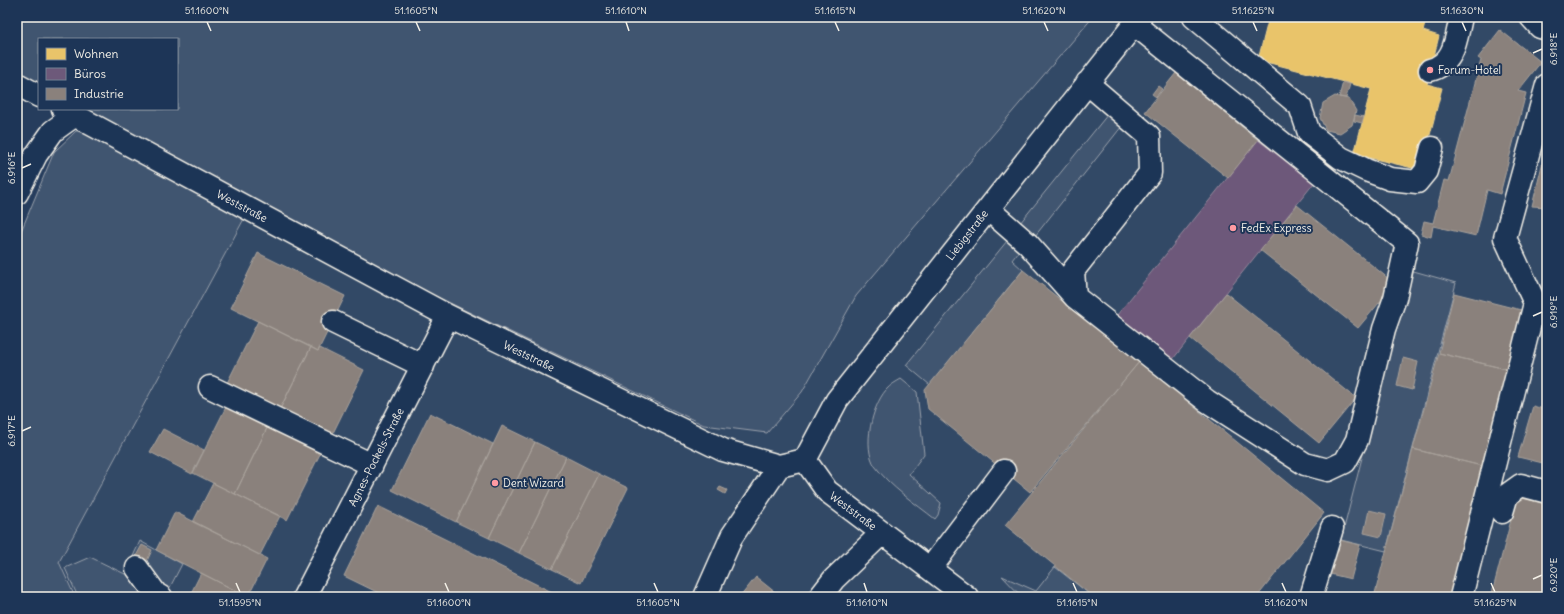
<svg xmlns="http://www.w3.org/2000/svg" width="1564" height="614" font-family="Delius,sans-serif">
<rect width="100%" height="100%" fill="#263d5d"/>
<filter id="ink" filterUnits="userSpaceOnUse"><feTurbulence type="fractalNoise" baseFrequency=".025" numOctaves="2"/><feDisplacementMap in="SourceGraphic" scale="8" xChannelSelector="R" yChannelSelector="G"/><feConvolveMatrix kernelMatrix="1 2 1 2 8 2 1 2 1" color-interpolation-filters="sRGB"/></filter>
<g filter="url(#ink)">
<path fill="#334966" d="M 1093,17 L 1547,17 L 1547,597 L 75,597 L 59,562 L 250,207 L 704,425 L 767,433 L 802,392 L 856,296 Z"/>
<path fill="#40546f" stroke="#9aa2ac" d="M 17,17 L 1093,17 L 856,296 L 802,392 L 767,433 L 704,425 L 250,207 L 77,109 L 177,109 L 177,39 L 39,39 L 39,87 L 17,75 Z
M 1108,114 L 1122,126 L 1035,236 L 1020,223 Z
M 76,131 L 91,131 L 245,217 L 59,562 L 75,597 L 17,597 L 17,241 L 54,152 Z
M 1007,241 L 1019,251 L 1012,260 L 1023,270 L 930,385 L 906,365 Z
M 1410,270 L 1456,283 L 1386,551 L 1341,540 Z
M 901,379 L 917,392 L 924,454 L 909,474 L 941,503 L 938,515 L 935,519 C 915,503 890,487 875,466 C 862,447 872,406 886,390 C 890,385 896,382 901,379 Z
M 140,541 L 182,564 L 168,591 L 174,597 L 78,597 L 65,568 L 90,557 L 125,574 Z
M 1055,567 L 1093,597 L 1022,597 L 1002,576 L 1036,591 Z"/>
<path fill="#e9c46a" stroke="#ecd290" d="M 1269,17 L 1427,17 L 1423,31 L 1439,36 L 1427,84 L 1442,88 L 1421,170 L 1354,154 L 1371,89 L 1258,60 Z"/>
<path fill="#6d597a" stroke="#96879b" d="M 1258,140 L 1314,183 L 1173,359 L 1117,315 Z"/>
<path fill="#8a817c" stroke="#aaa39c" d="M 1500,30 L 1541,62 L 1518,91 L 1526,93 L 1500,194 L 1487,190 L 1476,236 L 1433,226 L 1431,237 L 1421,234 L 1424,221 L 1433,223 L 1444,180 L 1449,181 L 1481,60 L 1478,58 Z
M 1176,73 L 1258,140 L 1228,178 L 1145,112 Z
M 1343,82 L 1350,84 L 1346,98 L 1339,97 Z
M 1158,86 L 1162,89 L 1156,97 L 1152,94 Z
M 1335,96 L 1349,99 L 1356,111 L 1352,125 L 1340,133 L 1326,130 L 1320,118 L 1323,103 Z
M 1355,115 L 1364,117 L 1362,123 L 1354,121 Z
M 1546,149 L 1547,207 L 1532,206 Z
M 1297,205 L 1389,279 L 1384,297 L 1358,328 L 1260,250 Z
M 258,253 L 345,296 L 318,351 L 231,308 Z
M 1023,270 L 1139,362 L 1030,492 L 928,409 L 925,390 Z
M 1226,293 L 1356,398 L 1319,443 L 1190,338 Z
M 1454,293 L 1525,311 L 1510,370 L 1439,353 Z
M 1546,304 L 1547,305 L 1547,329 L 1540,327 Z
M 258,321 L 311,347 L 280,409 L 227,383 Z
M 311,347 L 318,351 L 320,348 L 364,370 L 332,435 L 280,409 Z
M 1439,353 L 1510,370 L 1486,467 L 1413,449 Z
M 1403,358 L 1418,362 L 1412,390 L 1397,386 Z
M 1139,362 L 1324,513 L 1257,597 L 1093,597 L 1005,525 Z
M 1533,406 L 1547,410 L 1547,464 L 1518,457 Z
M 226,407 L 268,426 L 235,494 L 193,473 Z
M 430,413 L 493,444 L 456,522 L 392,490 Z
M 268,426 L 321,452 L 287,520 L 235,494 Z
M 502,426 L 535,442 L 489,538 L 456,522 Z
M 163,429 L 204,450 L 192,474 L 150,452 Z
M 535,442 L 566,457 L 519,553 L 489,538 Z
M 1413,449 L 1486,467 L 1452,597 L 1374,597 Z
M 566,457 L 599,474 L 552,569 L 519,553 Z
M 599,474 L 628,488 L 581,583 L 552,569 Z
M 213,483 L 280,516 L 260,555 L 193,522 Z
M 720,487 L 727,490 L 725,494 L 718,490 Z
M 1517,497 L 1547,504 L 1547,597 L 1491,597 Z
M 378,506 L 562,597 L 387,597 L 344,576 Z
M 1369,510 L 1386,514 L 1381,537 L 1364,533 Z
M 175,512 L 267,559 L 248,597 L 156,550 Z
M 1339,540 L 1360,545 L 1351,579 L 1330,574 Z
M 142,545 L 152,550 L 147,561 L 136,556 Z
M 201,573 L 248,597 L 189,597 Z
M 756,577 L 781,597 L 740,597 Z
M 1346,594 L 1358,597 L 1345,597 Z"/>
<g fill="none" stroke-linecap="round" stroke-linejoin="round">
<defs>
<path id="minor" d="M 1194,17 L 1300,106 L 1309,133 L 1341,158 L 1366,170 L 1390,179 L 1417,182 L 1426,171 L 1432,148
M 1531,17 L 1540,27 L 1547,29
M 1430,70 C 1455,64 1456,38 1461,17
M 17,84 L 39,96
M 63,109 L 448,316 L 723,450 L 779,466 L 805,460
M 17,193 L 36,155 L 53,131 L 75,115
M 988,209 L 1028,244 L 1075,297 L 1207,401 L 1305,464 L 1328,470 L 1345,462 L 1357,440 L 1384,329 L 1395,298 L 1407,243 L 1134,24
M 1075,297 L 1073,271 L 1150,173 L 1149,136 L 1087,83
M 333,322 L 423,366
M 210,387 L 372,465
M 805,460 L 837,400 L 1140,17
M 805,460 L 827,491 L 967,597
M 1502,512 L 1507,495 L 1521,485 L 1547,492
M 137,568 L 156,594 L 161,597
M 930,569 L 1004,471
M 304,597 L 448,316
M 705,597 L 732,536 L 779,466
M 820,597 L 834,579 L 882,533
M 1311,597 L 1332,528
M 1461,597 L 1535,303 L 1505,238 L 1547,85"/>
</defs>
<use href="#minor" stroke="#f4f1e8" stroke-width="25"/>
<use href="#minor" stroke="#1d3557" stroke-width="22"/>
</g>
</g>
<path fill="none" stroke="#f4f1e8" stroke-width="1.5" d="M 207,22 L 211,31M 416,22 L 420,31M 626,22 L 629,31M 835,22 L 839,31M 1044,22 L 1048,31M 1253,22 L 1257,31M 1462,22 L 1466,31M 1533,53 L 1542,49M 22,168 L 31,164M 1533,316 L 1542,312M 22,431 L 31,427M 1533,579 L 1542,575M 236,583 L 240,592M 445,583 L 449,592M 654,583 L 658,592M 864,583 L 867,592M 1073,583 L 1077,592M 1282,583 L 1286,592M 1491,583 L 1495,592"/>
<g fill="#ff9aa2" stroke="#1d3557" stroke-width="1.5">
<circle cx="1430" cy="70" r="4"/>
<circle cx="1233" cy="228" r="4"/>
<circle cx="495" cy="483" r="4"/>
</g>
<g text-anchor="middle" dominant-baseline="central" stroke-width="4" stroke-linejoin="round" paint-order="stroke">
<g font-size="11" fill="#f4f1e8" stroke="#1d3557" text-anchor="start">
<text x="1438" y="70">Forum-Hotel</text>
<text x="1241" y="228">FedEx Express</text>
<text x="503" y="483">Dent Wizard</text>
</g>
<g font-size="11" fill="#f4f1e8" stroke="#1d3557">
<text transform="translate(242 206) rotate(28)">Weststraße</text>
<text transform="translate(967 235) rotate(-52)">Liebigstraße</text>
<text transform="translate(529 356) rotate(26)">Weststraße</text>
<text transform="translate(376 457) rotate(-63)">Agnes-Pockels-Straße</text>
<text transform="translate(853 511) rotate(37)">Weststraße</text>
</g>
</g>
<rect width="1564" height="614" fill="none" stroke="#1d3557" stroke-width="44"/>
<rect x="38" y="38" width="140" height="72" fill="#1d3557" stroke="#738091"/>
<rect x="46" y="48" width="20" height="12" fill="#e9c46a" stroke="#738091"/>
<text x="74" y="58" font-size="12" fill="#f4f1e8">Wohnen</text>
<rect x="46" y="68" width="20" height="12" fill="#6d597a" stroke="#738091"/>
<text x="74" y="78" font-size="12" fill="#f4f1e8">Büros</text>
<rect x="46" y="88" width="20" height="12" fill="#8a817c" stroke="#738091"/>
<text x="74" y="98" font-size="12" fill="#f4f1e8">Industrie</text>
<rect x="22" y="22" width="1520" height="570" fill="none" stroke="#f4f1e8" stroke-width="1.5"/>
<g font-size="10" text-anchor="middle" fill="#f4f1e8">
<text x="207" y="14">51.1600°N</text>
<text x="416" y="14">51.1605°N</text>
<text x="626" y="14">51.1610°N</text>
<text x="835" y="14">51.1615°N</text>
<text x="1044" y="14">51.1620°N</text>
<text x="1253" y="14">51.1625°N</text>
<text x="1462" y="14">51.1630°N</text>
<text transform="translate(1553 49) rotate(-90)" y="4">6.918°E</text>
<text transform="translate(11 168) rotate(-90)" y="4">6.916°E</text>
<text transform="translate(1553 312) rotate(-90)" y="4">6.919°E</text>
<text transform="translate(11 431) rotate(-90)" y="4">6.917°E</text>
<text transform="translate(1553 575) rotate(-90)" y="4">6.920°E</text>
<text x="240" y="606">51.1595°N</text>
<text x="449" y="606">51.1600°N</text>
<text x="658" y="606">51.1605°N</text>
<text x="867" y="606">51.1610°N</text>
<text x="1077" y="606">51.1615°N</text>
<text x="1286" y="606">51.1620°N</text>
<text x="1495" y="606">51.1625°N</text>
</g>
</svg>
